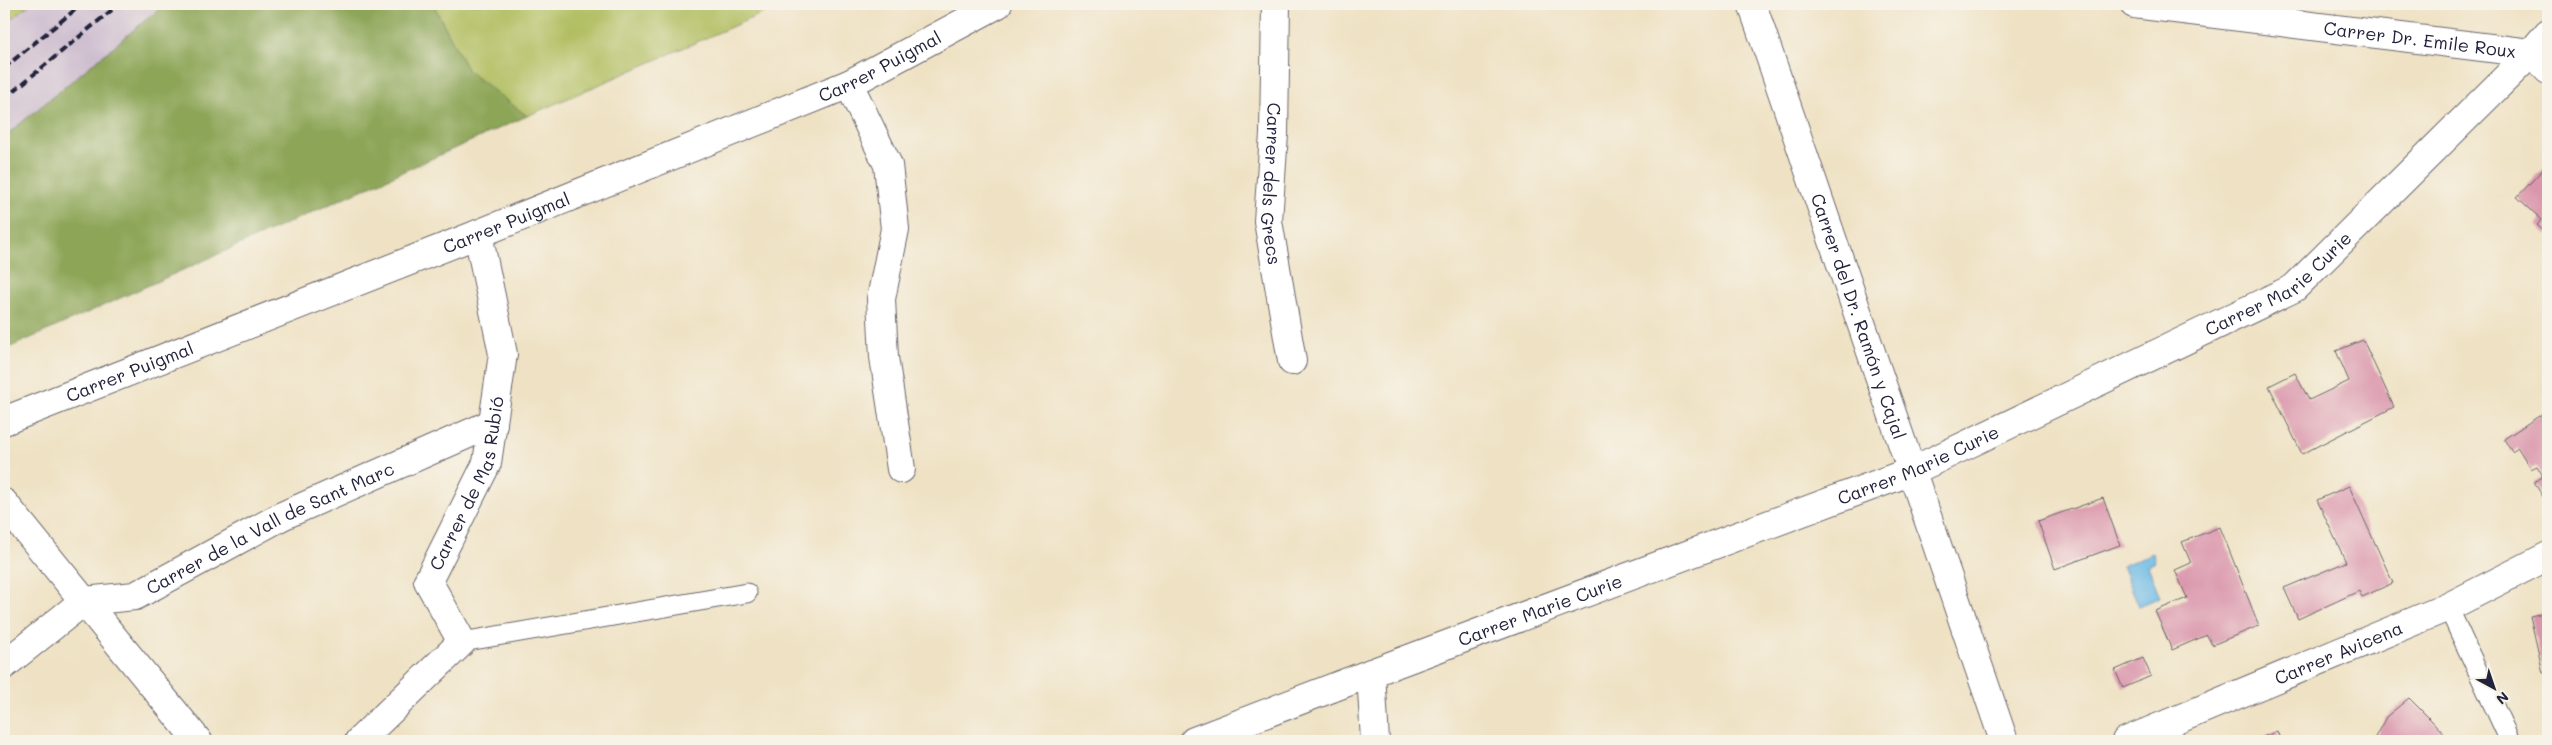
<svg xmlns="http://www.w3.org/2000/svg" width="2552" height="745" font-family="Mali,sans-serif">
<rect width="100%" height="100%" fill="#f7f3e8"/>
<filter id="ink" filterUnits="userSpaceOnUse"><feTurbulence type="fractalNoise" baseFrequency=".02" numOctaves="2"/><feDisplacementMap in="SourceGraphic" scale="10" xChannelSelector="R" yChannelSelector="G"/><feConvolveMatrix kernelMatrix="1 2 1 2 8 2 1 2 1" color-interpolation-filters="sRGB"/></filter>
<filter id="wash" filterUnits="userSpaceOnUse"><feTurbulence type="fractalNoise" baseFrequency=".0096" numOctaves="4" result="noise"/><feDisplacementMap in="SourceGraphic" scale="20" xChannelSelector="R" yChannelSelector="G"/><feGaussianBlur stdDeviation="1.12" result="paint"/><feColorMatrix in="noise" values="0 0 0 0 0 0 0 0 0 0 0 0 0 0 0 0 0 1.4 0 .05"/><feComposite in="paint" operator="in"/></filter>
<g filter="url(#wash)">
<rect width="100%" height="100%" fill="#efe2c4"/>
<path fill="#cebed0" d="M 30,4 L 165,4 L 4,137 L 4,25 Z"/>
<path fill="#b1be60" stroke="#6a704e" d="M 4,4 L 30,4 L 4,25 Z
M 433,4 L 784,4 L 527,116 L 467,71 Z"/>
<path fill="#8ca556" stroke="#576448" d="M 165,4 L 433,4 L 468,71 L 527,116 L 4,350 L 4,137 Z"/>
<path fill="#6cbae6" stroke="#476e90" d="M 2152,553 L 2155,562 L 2148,566 L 2160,597 L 2139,606 L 2122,566 Z"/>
<g id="blocks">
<path fill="#da96ac" d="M 2548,164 L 2548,235 L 2537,225 L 2542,220 L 2517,197 Z
M 2363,340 L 2394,407 L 2302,454 L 2269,386 L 2295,373 L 2309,400 L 2349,381 L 2336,351 Z
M 2548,410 L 2548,505 L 2534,482 L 2543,476 L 2537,466 L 2531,469 L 2518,448 L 2512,452 L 2504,439 Z
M 2349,486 L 2393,583 L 2362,597 L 2359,591 L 2298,619 L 2284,588 L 2346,562 L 2317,500 Z
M 2103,498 L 2120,545 L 2055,569 L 2038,521 Z
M 2220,527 L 2259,626 L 2212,645 L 2207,635 L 2172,650 L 2155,611 L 2187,598 L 2175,570 L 2191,563 L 2182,542 Z
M 2548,612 L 2548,672 L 2543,673 L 2530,616 Z
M 2143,658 L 2151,676 L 2123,688 L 2115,670 Z
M 2409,698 L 2432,721 L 2450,740 L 2373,741 L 2386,717 Z
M 2277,731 L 2281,741 L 2254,741 Z"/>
</g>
</g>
<g filter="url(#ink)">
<use href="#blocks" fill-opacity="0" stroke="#6a656b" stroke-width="1"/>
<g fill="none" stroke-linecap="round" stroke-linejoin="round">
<defs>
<path id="lane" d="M 2448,607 L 2510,741
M 462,642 L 747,593"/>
<g id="street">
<path id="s1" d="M 1276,4 L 1274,134 L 1268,221 L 1292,361"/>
<path id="s2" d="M 1752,4 L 2004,741"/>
<path id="s3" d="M 2134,4 L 2531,53 L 2548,70"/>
<path d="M 849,84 L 888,165 L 895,229 L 881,299 L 884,357 L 901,469"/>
<path id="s4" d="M 4,421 L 478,234 L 849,84 L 998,4"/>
<path d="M 4,503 L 198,741"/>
<path id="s5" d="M 4,665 L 84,601 L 135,596 L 282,516 L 493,423"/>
<path d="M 1371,673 L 1375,741"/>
<path id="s6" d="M 359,741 L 462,642 L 428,581 L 487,463 L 503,354 L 478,234"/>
<path id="s7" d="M 1194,741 L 1371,673 L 1912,471 L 2294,288 L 2531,53 L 2548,33"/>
<path id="s8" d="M 2126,741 L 2448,607 L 2548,556"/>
</g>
</defs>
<use href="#lane" stroke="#6a656b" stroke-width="21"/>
<use href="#street" stroke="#6a656b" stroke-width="30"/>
<use href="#lane" stroke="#fff" stroke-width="19"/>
<use href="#street" stroke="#fff" stroke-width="28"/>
<path stroke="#22223b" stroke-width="4" stroke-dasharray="8 4" stroke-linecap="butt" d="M 4,68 L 82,4
M 4,99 L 119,4"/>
</g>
</g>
<g text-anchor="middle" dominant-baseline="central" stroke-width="4" stroke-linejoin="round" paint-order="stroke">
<g font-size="18" fill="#22223b" stroke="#f7f3e8">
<text stroke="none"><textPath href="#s3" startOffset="288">Carrer Dr. Emile Roux</textPath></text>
<text stroke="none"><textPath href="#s4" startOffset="945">Carrer Puigmal</textPath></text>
<text stroke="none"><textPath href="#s1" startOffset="180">Carrer dels Grecs</textPath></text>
<text stroke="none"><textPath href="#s4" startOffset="540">Carrer Puigmal</textPath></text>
<text stroke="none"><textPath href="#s7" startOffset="1180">Carrer Marie Curie</textPath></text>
<text stroke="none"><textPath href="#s2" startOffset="330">Carrer del Dr. Ramón y Cajal</textPath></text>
<text stroke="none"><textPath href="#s4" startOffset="135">Carrer Puigmal</textPath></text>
<text stroke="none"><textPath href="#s7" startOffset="775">Carrer Marie Curie</textPath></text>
<text stroke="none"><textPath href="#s6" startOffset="319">Carrer de Mas Rubió</textPath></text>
<text stroke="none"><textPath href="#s5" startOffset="305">Carrer de la Vall de Sant Marc</textPath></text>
<text stroke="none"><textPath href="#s7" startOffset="370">Carrer Marie Curie</textPath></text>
<text stroke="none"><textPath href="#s8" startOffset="230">Carrer Avicena</textPath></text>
</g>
</g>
<rect width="2552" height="745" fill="none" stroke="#f7f3e8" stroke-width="20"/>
<g transform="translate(2494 688) rotate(140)" stroke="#f7f3e8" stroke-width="4" paint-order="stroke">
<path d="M0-4L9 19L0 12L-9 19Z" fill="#22223b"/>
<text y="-8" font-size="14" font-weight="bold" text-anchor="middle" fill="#22223b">N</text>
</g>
</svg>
